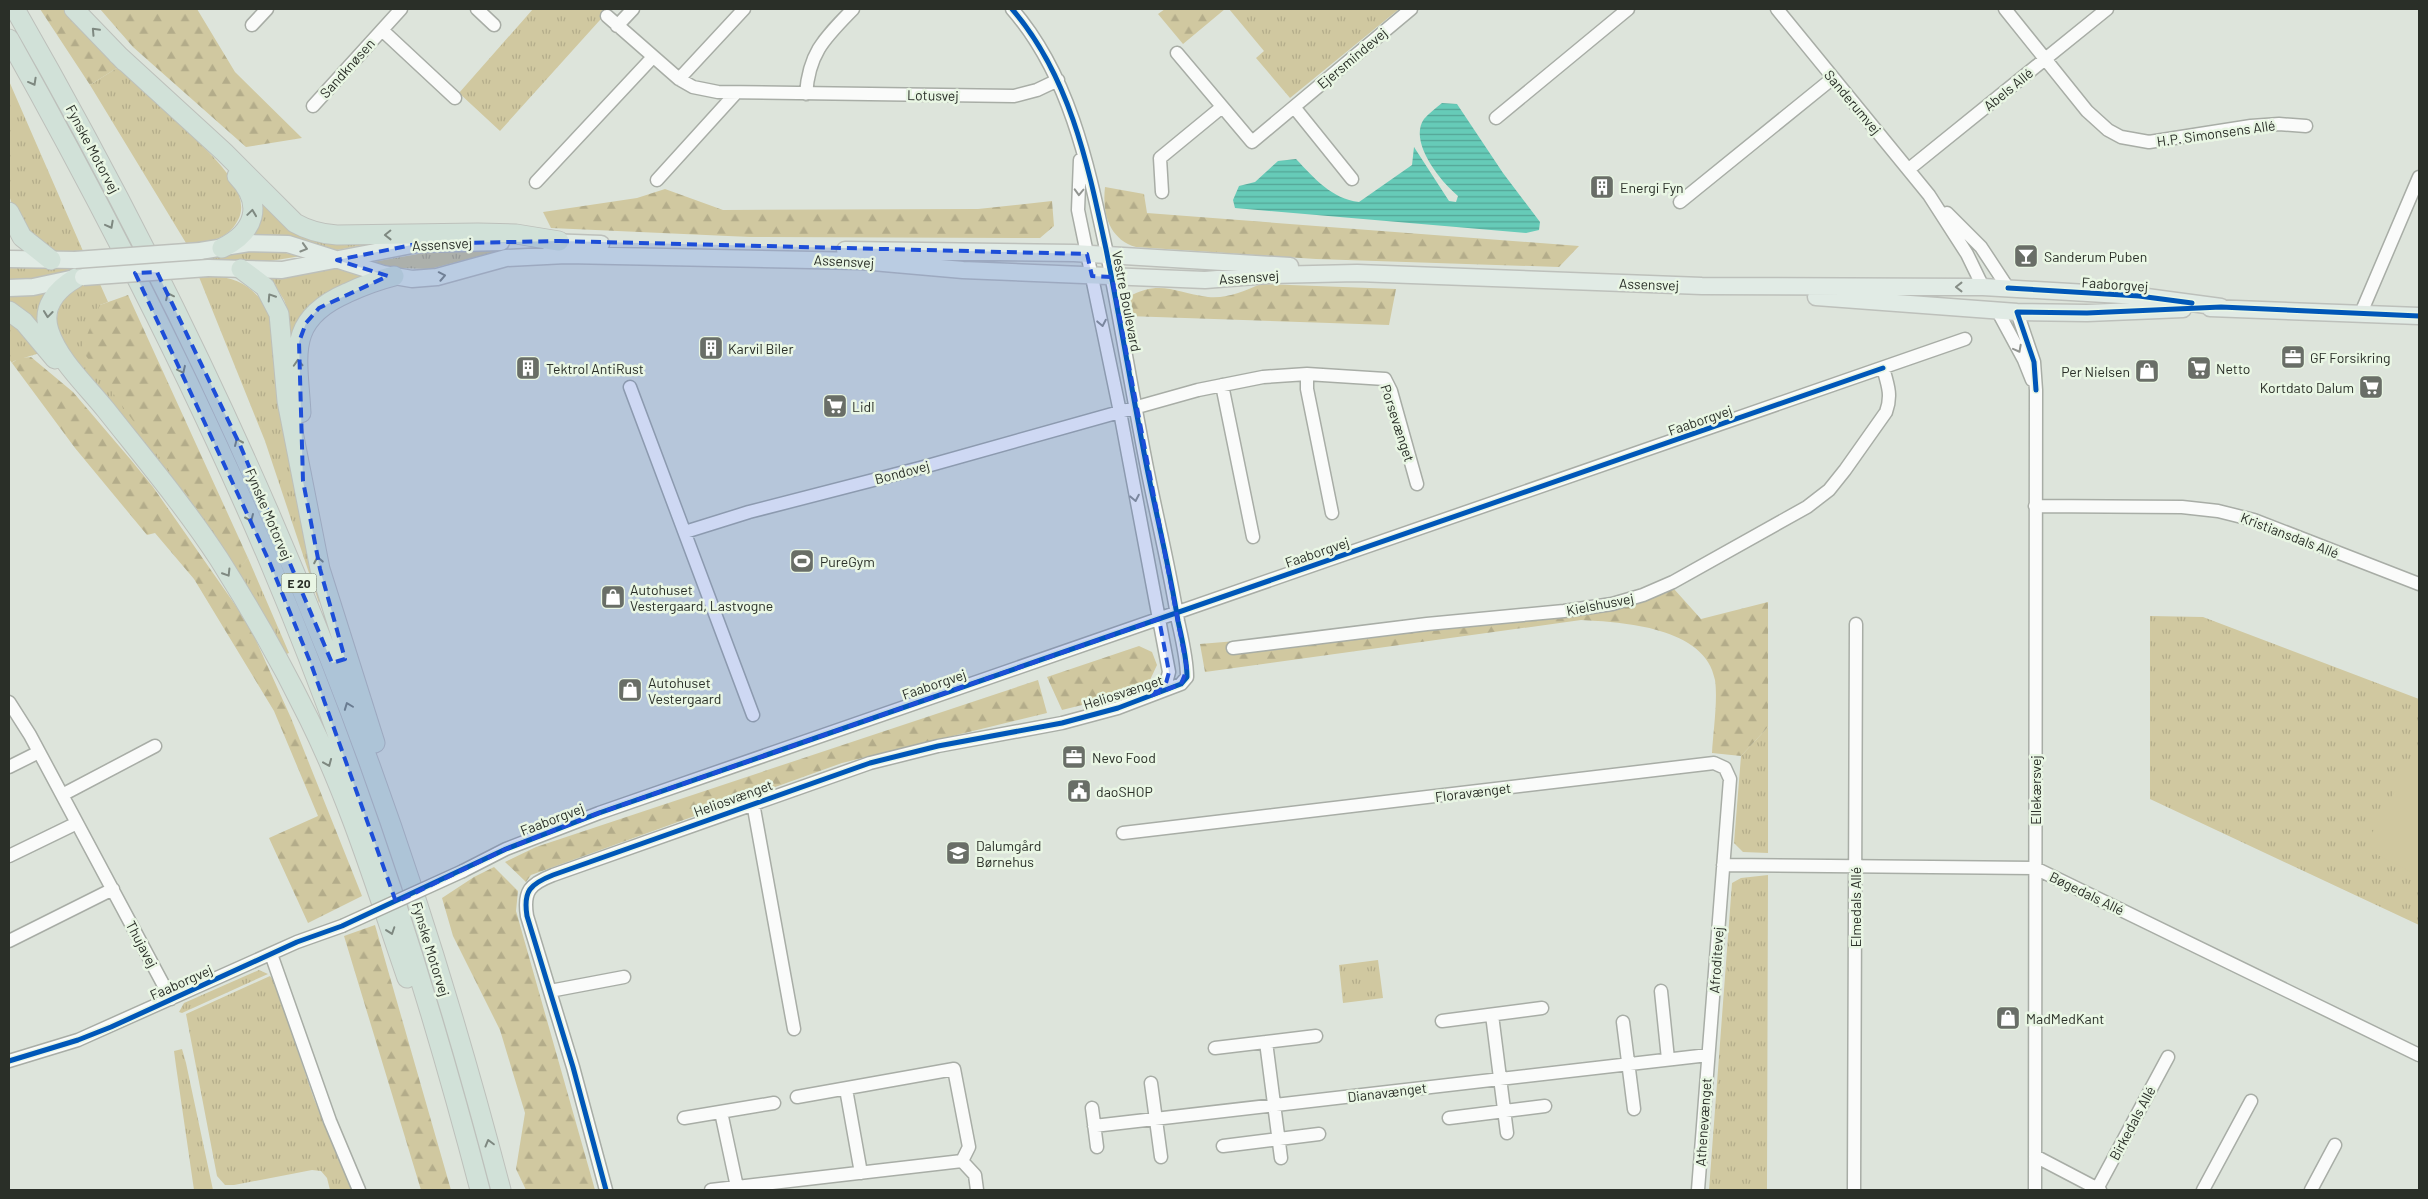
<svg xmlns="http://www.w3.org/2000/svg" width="2428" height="1199" font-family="Barlow,sans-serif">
<defs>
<pattern id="grass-tufts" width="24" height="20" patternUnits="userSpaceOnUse" patternTransform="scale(1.25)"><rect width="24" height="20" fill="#d0c8a0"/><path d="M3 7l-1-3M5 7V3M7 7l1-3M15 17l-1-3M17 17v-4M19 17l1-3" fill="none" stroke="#b3ac8a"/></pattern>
<pattern id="forest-firs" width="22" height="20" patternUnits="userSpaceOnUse" patternTransform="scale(1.25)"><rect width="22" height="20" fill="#d0c8a0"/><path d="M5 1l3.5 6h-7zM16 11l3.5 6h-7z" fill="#b3ac8a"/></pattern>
<pattern id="water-rules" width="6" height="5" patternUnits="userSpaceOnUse" patternTransform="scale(1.25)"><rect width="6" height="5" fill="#66cbb8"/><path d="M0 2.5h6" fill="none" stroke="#54a596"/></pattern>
</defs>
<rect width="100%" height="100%" fill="#dde4db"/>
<path fill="url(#grass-tufts)" d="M 533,9 L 609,10 L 500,131 L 459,93 Z
M 1229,9 L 1399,9 L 1290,98 L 1256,58 L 1264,51 Z
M 120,66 C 140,85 160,105 180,125 C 200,144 255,189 238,220 C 227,241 208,242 186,243 L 90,85 Z
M 9,81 L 83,251 L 72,253 L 54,252 L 45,248 L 16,217 L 9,195 Z
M 255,195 L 286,221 L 391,240 L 337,250 L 290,236 L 248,235 Z
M 506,249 L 430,269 L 396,268 L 373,262 L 435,251 Z
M 250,251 L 275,251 L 301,256 L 258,263 L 206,261 L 206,257 Z
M 9,267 L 73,268 L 74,271 L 31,279 L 9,280 Z
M 336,268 L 362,277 L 314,302 L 305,310 L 291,337 L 288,311 L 284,300 L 271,279 Z
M 212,276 C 240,278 255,288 269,312 L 321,598 L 319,603 L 265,441 L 199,277 Z
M 100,284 L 108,302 L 100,305 L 240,567 L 248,558 L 289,653 L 284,655 L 84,375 C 76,364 66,351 61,339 C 52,319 58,299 77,288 C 83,284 93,285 100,284 Z
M 51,291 L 45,333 L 9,306 L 9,297 Z
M 9,316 L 43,352 L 14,361 L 12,363 L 9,359 Z
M 2150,616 L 2203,617 L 2419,699 L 2419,925 L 2150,799 Z
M 1768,727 L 1768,853 L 1743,852 L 1734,843 L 1741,756 Z
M 1768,875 L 1767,1190 L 1709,1190 L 1732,883 L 1741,878 Z
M 1378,960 L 1383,998 L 1343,1003 L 1339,965 Z
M 259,970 L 268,974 L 182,1013 L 179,1012 L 184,1003 Z
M 270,976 L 274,981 L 314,1099 L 352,1190 L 330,1190 L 327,1178 L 321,1171 L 312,1170 L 234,1185 L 225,1185 L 217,1176 L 186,1014 Z
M 182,1049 L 186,1063 L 213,1190 L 194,1190 L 176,1066 L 174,1051 Z"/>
<path fill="url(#forest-firs)" d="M 40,9 L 67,9 L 120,66 L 90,85 Z
M 100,9 L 197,9 L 235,72 L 302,138 L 246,147 L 133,47 Z
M 1165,9 L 1225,9 L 1183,44 L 1158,14 Z
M 1105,187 L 1144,194 L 1147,213 L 1579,246 L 1559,267 L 1316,259 L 1136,247 C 1109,239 1102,213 1105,187 Z
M 665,189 L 723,210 L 978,209 L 1052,201 L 1054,226 L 1040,238 L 750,237 L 551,228 L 543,212 L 637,198 Z
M 1261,284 L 1396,289 L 1389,325 L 1127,316 L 1128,297 C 1161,279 1175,293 1208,297 C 1227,299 1244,291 1261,284 Z
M 128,295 L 248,558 L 240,568 L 81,349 L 100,305 Z
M 31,357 L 73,392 L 131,460 L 153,487 L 236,606 L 254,636 L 291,718 L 362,896 L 308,923 L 269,838 L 318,816 L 274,711 L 194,579 L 155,533 L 147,535 L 75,448 L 12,363 L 19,358 Z
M 1674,589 L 1701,619 L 1768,602 L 1768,727 L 1741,756 L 1712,753 C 1713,733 1718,700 1715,680 C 1706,627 1622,622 1581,620 L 1205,672 L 1200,644 L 1619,609 Z
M 1139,646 L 1152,652 L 1157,665 L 1150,680 L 1086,704 L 1062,710 L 1047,677 Z
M 1038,680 L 1047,713 L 842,763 L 531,875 L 526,882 L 505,862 L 536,847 Z
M 494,867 L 518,891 L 516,911 L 595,1190 L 526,1190 L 516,1169 L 525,1113 L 500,1030 L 453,936 L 442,898 L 474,877 Z
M 375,925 L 451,1190 L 421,1190 L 344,936 Z"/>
<path fill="#d0c8a0" d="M 2419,746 L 2419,876 L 2364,848 Z"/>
<path fill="url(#water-rules)" d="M 1442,103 L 1457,104 L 1503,173 L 1540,222 L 1539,230 L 1526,233 L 1235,208 L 1233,200 L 1239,186 L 1255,182 L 1278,161 L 1296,159 C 1314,178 1332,199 1359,202 L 1412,165 L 1414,147 L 1449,201 L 1456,202 L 1458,196 C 1441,182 1408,142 1424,119 C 1429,113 1436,108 1442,103 Z"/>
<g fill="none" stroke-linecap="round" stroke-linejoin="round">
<defs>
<path id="minor" d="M 477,9 L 494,25
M 1777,9 L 1929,195 L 1967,254 L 1983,287
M 2005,9 L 2087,111 L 2108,130 L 2121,137 L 2149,142 L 2251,126 L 2279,124 L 2306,126
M 607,16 L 679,79 L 693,87 L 718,92 L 1014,96 L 1037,90 L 1058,80
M 252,25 L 267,9
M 617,26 L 633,9
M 382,30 L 455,98
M 1177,53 L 1252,142 L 1411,9
M 679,79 L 744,9
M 806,94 C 809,52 825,38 853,9
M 313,106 L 401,9
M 1294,107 L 1352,179
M 1496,118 L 1628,9
M 1080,160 L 1078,210 L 1120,412 L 1169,672 L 1166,683 L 1154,693
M 1909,169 L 2107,9
M 657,180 L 736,93
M 536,182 L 652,58
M 1162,192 L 1160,158 L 1222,107
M 1680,202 L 1833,78
M 1947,213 L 1981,247 L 2008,288
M 1997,310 L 2024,360 L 2032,380
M 2017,312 L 2034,362 L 2036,390 L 2035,1190
M 2361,313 L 2419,177
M 1307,374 L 1307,389 L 1332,513
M 1222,385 L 1253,537
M 630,387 L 753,715
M 2035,506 L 2182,507 L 2218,511 L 2254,520 L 2419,584
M 685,532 L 749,512 L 920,468 L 1198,390 L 1263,377 L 1307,374 L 1385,379 L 1391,391 L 1417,484
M 1233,648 L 1427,624 L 1564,611 L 1612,604 L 1643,595 L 1673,582 L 1807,507 L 1829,490 L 1845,470 L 1886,412 C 1892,396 1888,385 1883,368
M 9,702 L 30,735 L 171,999
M 9,767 L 39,752
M 62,795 L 155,746
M 753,803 L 794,1029
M 1123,833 L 1714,763 L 1725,768 L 1730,779 L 1698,1190
M 9,856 L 77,823
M 1723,865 L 2035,868 L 2419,1055
M 463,871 L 506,849 L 599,813 L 1965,339
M 9,941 L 113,889
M 271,954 L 330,1121 L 359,1190
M 550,991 L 624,977
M 1661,991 L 1668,1059
M 1492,1015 L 1507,1133
M 1442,1021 L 1542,1008
M 1623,1022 L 1634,1109
M 1266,1042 L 1281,1158
M 1215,1048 L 1316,1036
M 9,1061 L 78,1040 L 297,942 L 342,926
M 1151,1083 L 1161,1157
M 846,1089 L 861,1173
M 797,1097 L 954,1069 L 969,1147 L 962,1161
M 1092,1108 L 1097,1147
M 721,1112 L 737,1187
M 684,1118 L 774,1103
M 1449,1118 L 1545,1106
M 1094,1126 L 1708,1055
M 1223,1146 L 1319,1134
M 2035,1156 L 2100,1190
M 962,1161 L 975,1175 L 977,1190
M 2097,1189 L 2168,1057
M 606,1190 L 573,1067 L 527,916 C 523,891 530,884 553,875 L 870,763 L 938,746 L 1062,723 L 1118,708 L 1181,684 L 1187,677 C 1187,659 1182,639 1178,621 C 1170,571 1158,522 1148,473 C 1133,398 1121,324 1106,249 C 1088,165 1070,76 1012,9
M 711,1190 L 962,1161
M 1854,1190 L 1856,624
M 2203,1190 L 2251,1101
M 2311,1190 L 2335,1145"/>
<path id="major" d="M 548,242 L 601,244
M 845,250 L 1074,253 L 1290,266
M 200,251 L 249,243 L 288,244 L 383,274 L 412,279 L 437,277 L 506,258 L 566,255 L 861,261 L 963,270 L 1205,280 L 1268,275 L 1357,273 L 1702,286 L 1983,287 L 2139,296 L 2221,307
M 9,259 L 75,260
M 208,268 L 282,270 L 417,244 L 501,242
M 9,288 L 33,287 L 75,278
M 1816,297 L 2017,312 L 2087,313 L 2183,309
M 2210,308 L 2419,316"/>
<path id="highway" d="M 15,9 C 135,218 241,433 329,657 C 398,831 454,1010 501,1190
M 74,9 L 125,62
M 9,39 C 104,209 193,382 269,561 C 355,765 424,976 480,1190
M 117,54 L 224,152 L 295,223 C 309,231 321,234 337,235 L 478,233 L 516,234 L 559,241
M 9,212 L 22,237 L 51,260
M 222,248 C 255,232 264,204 237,176
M 241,269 L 265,287 L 279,314 L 287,401 L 320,569 L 375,743
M 76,278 C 57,289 41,307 49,331 C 59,361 86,385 106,410 C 144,458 185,507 219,559 C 252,611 282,664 309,719 C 350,802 377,891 407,978
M 9,311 L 24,322 L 55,359
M 301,413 C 298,356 285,320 347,293 C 362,286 378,280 394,276"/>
</defs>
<use href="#minor" stroke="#a8ada6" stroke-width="15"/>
<use href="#major" stroke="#bdc0bb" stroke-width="19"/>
<use href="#highway" stroke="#bdc0bb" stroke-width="21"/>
<use href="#minor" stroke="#fafbfa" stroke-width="12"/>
<use href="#major" stroke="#e1ebe5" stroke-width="16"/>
<use href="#highway" stroke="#d1e1d8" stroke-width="19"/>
<defs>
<path id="minor-bridge" d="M 342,926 L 463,871"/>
<path id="major-bridge" d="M 75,260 L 200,251
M 83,277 L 208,268"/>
</defs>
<use href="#minor-bridge" stroke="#a8ada6" stroke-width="15" stroke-linecap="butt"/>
<use href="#major-bridge" stroke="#bdc0bb" stroke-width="19" stroke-linecap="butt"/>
<use href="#minor-bridge" stroke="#fafbfa" stroke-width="12"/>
<use href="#major-bridge" stroke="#e1ebe5" stroke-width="16"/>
<defs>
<path id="cycleway" d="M 2008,288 L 2139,296 L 2192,303
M 2036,390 L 2034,362 L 2017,312 L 2087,313 L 2221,307 L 2419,316
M 9,1061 L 78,1040 L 111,1027 L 297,942 L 342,926 L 506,849 L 599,813 L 1883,368
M 606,1190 L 573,1067 L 527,916 C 523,891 530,884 553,875 L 870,763 L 938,746 L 1062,723 L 1118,708 L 1181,684 L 1187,677 C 1187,659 1182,639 1178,621 C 1170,571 1158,522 1148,473 C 1133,398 1121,324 1106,249 C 1088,165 1070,76 1012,9"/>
</defs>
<use href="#cycleway" stroke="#e9f6e4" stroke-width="8"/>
<use href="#cycleway" stroke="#0057b8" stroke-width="5"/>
</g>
<defs><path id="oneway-chevron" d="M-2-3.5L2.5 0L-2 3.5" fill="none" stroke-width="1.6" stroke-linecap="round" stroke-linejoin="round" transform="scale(1.25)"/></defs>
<g stroke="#7e8880">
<use href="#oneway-chevron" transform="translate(95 31) rotate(-133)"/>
<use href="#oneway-chevron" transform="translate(33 82) rotate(61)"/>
<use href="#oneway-chevron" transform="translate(252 213) rotate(-82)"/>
<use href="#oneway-chevron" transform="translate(110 225) rotate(62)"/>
<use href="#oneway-chevron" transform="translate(388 235) rotate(179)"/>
<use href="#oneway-chevron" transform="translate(169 296) rotate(-116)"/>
<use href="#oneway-chevron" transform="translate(271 297) rotate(-123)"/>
<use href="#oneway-chevron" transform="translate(48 314) rotate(96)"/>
<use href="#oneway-chevron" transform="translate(298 363) rotate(-93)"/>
<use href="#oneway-chevron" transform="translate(182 370) rotate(65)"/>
<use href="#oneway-chevron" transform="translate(238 442) rotate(-114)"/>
<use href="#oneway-chevron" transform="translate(250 518) rotate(66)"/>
<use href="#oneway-chevron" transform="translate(318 560) rotate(-101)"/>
<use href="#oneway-chevron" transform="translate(227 573) rotate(58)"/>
<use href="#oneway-chevron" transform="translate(348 706) rotate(-111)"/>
<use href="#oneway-chevron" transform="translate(328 763) rotate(67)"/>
<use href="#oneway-chevron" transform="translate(391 931) rotate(71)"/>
<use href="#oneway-chevron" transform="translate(489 1143) rotate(-105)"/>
</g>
<g stroke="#929591">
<use href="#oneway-chevron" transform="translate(1079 192) rotate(92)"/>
<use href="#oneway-chevron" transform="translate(1102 323) rotate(79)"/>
<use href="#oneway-chevron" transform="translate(2018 349) rotate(62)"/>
<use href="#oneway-chevron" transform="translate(1135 498) rotate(79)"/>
</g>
<g stroke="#868d86">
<use href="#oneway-chevron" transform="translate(304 248) rotate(17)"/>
<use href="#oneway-chevron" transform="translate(442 276) rotate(-11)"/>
<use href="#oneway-chevron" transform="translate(1959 287) rotate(-180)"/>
</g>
<path fill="#1d4ed8" fill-opacity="0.2" stroke="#1d4ed8" stroke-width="4" stroke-dasharray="10 6" stroke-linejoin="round" d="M 559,241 L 1087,254 L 1092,276 L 1112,277 L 1187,669 L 1181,684 L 1150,696 L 1166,683 L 1169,672 L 1159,619 L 599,813 L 506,849 L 396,902 L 311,664 L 269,561 L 135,273 L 157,272 L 240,445 L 332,663 L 345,659 L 320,569 L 303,481 L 299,342 L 306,323 L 319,308 L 388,276 L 337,260 L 417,244 Z"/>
<defs>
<symbol id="building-square" viewBox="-11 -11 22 22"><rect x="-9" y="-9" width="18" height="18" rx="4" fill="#696e67" stroke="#e9f6e4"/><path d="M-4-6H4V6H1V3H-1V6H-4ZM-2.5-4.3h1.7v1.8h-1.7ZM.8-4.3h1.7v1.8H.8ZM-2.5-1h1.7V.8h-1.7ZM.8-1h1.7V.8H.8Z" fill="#fff"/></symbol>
<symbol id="bar-square" viewBox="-11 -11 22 22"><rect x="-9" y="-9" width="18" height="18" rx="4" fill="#696e67" stroke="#e9f6e4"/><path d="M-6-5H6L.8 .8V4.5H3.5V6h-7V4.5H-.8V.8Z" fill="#fff"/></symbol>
<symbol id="office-square" viewBox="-11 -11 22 22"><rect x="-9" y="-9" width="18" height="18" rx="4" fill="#696e67" stroke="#e9f6e4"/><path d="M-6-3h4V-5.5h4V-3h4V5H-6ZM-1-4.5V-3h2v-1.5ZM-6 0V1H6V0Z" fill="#fff"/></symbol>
<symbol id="supermarket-square" viewBox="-11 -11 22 22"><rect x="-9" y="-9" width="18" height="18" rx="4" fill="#696e67" stroke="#e9f6e4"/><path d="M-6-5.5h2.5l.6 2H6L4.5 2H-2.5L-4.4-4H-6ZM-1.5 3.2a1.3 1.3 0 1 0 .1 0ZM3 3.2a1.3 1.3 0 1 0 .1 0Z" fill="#fff"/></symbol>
<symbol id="shop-square" viewBox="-11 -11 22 22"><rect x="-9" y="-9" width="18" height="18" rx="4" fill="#696e67" stroke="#e9f6e4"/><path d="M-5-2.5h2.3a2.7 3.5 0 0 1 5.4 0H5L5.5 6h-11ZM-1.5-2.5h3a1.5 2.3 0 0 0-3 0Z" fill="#fff"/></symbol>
<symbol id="stadium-square" viewBox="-11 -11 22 22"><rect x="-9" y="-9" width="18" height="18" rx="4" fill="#696e67" stroke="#e9f6e4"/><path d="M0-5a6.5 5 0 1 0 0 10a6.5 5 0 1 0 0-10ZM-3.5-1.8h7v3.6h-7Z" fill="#fff"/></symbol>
<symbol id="civic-square" viewBox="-11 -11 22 22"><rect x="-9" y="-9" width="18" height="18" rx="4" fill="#696e67" stroke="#e9f6e4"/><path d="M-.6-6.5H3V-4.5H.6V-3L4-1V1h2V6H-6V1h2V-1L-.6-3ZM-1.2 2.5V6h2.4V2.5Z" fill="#fff"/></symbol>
<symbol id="school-square" viewBox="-11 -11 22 22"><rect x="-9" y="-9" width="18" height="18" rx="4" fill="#696e67" stroke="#e9f6e4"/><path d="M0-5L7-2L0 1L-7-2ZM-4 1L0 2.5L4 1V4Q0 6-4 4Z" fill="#fff"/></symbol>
</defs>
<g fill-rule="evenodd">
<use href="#building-square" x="1588" y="173" width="28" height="28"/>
<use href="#bar-square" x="2012" y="242" width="28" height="28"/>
<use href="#building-square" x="697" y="334" width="28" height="28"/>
<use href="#office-square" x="2279" y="343" width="28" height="28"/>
<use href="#building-square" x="514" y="354" width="28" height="28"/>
<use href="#supermarket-square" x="2185" y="354" width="28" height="28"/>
<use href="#shop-square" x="2133" y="357" width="28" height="28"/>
<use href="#supermarket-square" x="2357" y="373" width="28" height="28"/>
<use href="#supermarket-square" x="821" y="392" width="28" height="28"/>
<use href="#stadium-square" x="788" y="547" width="28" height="28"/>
<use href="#shop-square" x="599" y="583" width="28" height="28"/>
<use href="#shop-square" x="616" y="676" width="28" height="28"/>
<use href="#office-square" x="1060" y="743" width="28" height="28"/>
<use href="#civic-square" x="1065" y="777" width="28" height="28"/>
<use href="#school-square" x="944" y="839" width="28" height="28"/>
<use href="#shop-square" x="1994" y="1004" width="28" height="28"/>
</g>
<g text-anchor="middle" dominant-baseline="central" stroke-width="5" stroke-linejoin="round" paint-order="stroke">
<rect fill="#e9f6e4" stroke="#636b60" stroke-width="1" x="281.5" y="573.5" width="35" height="19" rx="4"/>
<g font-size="12" font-weight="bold" fill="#2a2f28">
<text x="299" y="583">E 20</text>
</g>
<g font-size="14" fill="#2a2f28" stroke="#e9f6e4">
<text transform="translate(1352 58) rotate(-40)">Ejersmindevej</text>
<text transform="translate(347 68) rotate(-48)">Sandknøsen</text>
<text transform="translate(2008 89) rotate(-39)">Abels Allé</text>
<text transform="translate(933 95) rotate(1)">Lotusvej</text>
<text transform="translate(1853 102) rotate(50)">Sanderumvej</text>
<text transform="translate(2216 133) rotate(-8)">H.P. Simonsens Allé</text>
<text transform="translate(93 149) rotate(62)">Fynske Motorvej</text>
<text transform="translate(442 244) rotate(-3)">Assensvej</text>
<text transform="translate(844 261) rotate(3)">Assensvej</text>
<text transform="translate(1249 277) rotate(-4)">Assensvej</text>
<text transform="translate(1649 284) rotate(2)">Assensvej</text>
<text transform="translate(2115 284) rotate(4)">Faaborgvej</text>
<text transform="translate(1127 301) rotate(79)">Vestre Boulevard</text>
<text transform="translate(1700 420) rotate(-19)">Faaborgvej</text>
<text transform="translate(1398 423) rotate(72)">Porsevænget</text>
<text transform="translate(902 472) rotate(-15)">Bondovej</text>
<text transform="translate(269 514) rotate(67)">Fynske Motorvej</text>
<text transform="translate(2290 535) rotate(21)">Kristiansdals Allé</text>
<text transform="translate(1317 552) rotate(-19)">Faaborgvej</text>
<text transform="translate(1600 604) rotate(-11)">Kielshusvej</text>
<text transform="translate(934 684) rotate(-19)">Faaborgvej</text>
<text transform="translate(1123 692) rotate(-18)">Heliosvænget</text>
<text transform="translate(2035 790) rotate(-90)">Ellekærsvej</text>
<text transform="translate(1473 792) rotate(-7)">Floravænget</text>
<text transform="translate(733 798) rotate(-20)">Heliosvænget</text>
<text transform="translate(552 819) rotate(-21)">Faaborgvej</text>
<text transform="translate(2087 893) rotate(26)">Bøgedals Allé</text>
<text transform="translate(1855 907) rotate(-90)">Elmedals Allé</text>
<text transform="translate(142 944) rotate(62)">Thujavej</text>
<text transform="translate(431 949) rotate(73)">Fynske Motorvej</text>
<text transform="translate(1716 960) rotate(-86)">Afroditevej</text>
<text transform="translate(181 982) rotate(-24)">Faaborgvej</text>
<text transform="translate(1387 1092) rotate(-7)">Dianavænget</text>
<text transform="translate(1703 1122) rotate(-86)">Athenevænget</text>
<text transform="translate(2132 1123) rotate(-62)">Birkedals Allé</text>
</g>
<g font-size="14" fill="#2a2f28" stroke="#e9f6e4" text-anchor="start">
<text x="1620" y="187">Energi Fyn</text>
<text x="2044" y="256">Sanderum Puben</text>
<text x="728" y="348">Karvil Biler</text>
<text x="2310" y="357">GF Forsikring</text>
<text x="546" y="368">Tektrol AntiRust</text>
<text x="2216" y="368">Netto</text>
<text x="2130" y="371" text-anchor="end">Per Nielsen</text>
<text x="2354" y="387" text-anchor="end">Kortdato Dalum</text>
<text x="852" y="406">Lidl</text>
<text x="820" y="561">PureGym</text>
<text x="630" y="589">Autohuset<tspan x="630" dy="16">Vestergaard, Lastvogne</tspan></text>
<text x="648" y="682">Autohuset<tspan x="648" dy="16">Vestergaard</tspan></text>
<text x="1092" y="757">Nevo Food</text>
<text x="1096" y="791">daoSHOP</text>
<text x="976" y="845">Dalumgård<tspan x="976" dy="16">Børnehus</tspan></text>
<text x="2026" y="1018">MadMedKant</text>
</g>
</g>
<rect width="2428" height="1199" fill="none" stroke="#2a2f28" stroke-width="20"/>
</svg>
